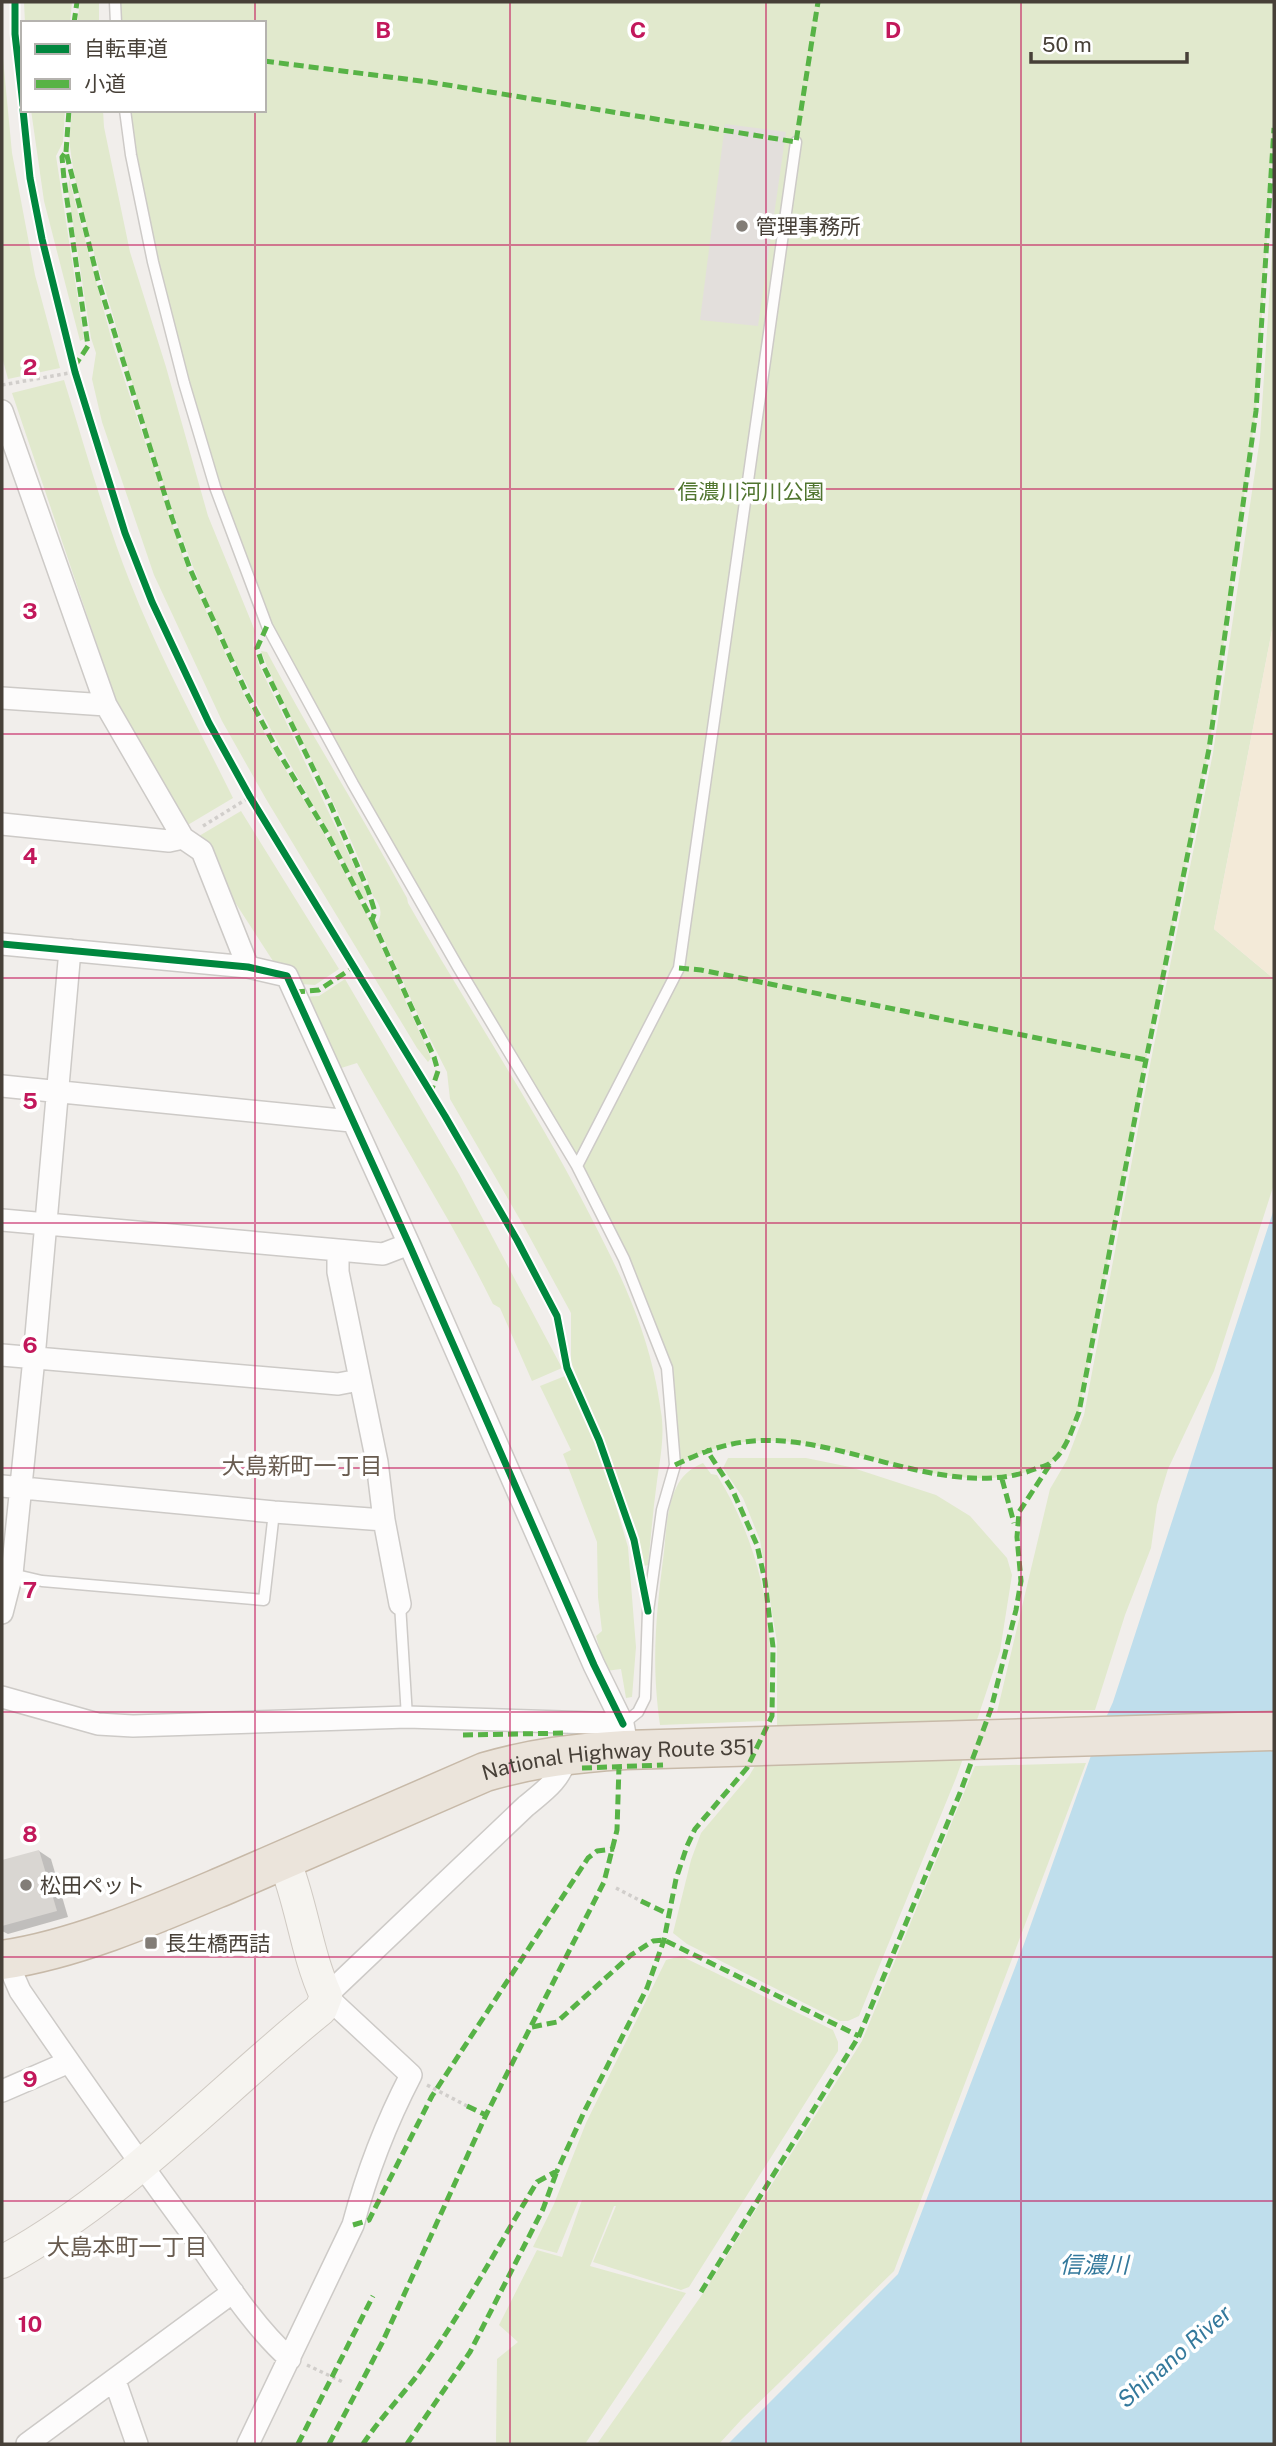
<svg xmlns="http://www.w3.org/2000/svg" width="1276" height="2446" font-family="'Public Sans','Noto Sans JP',sans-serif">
<rect width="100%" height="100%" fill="#f1eeeb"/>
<path fill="#e1e9cd" d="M 24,2 L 72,2 L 70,23 L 25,23 Z
M 80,2 L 99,2 L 99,23 L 77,23 Z
M 115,2 L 1274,2 L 1274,128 L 1256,411 L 1209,749 L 1146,1060 L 1079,1412 C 1072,1429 1066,1452 1050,1463 C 1047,1466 1040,1467 1035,1469 C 959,1499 863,1447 783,1441 C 741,1438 712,1447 675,1465 L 667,1368 L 624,1259 L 267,626 L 184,383 L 125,110 L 264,110 L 264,23 L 116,23 Z
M 2,48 L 12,153 L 35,275 L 60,368 L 8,379 L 2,357 Z
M 31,110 L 65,110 L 63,142 L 56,156 L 84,339 L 80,341 L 44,201 Z
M 72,110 L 103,110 L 104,127 L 130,252 L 166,367 L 208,516 L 255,631 L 253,645 L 259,665 L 366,891 L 367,900 L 364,900 L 359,891 C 313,799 257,713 215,619 C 171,521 141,415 112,312 C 96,259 77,203 70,147 C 69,135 71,122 72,110 Z
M 69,179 L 113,345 L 187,569 L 244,695 L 273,749 L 323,832 L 366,913 L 431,1058 L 428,1062 L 417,1048 L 266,799 L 222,721 L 154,575 L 102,422 L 92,379 L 96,353 L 91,338 L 68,191 Z
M 1274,223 L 1274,620 L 1214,929 L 1274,979 L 1274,1184 L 1214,1371 L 1168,1469 L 1157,1505 L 1151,1548 L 1125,1615 L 1095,1710 L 997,1712 L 1050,1489 L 1067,1460 L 1084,1415 L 1151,1060 L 1213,753 L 1260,438 Z
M 64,380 C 85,448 104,516 130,582 C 159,656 198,727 233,798 L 186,826 L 139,747 L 116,701 L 12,393 Z
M 261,651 L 267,652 C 311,735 362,815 407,898 L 408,903 C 464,1001 527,1096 580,1196 C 618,1269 650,1329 661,1412 C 665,1435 660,1459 657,1481 C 653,1509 651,1537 648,1565 L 644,1566 L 637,1531 L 571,1362 L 571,1313 L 522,1223 L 450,1099 L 447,1072 L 420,1019 L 377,924 C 383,914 381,905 373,896 C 344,811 294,735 261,651 Z
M 241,811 L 339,969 L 315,985 L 300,984 L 291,968 L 273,961 L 194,839 Z
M 345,979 L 459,1174 L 562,1368 L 532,1381 L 500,1308 L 493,1304 C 452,1221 402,1143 357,1063 L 338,1069 L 303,997 L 319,996 Z
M 565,1376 L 591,1432 L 611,1489 L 628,1547 L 636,1647 L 632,1697 L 626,1698 L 621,1669 L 606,1671 L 596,1636 L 602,1631 L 598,1597 L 597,1542 L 563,1454 L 571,1450 L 540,1386 Z
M 728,1458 L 806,1458 L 850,1467 L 936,1495 L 970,1516 L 1007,1558 L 1012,1575 L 1000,1651 L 979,1714 L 956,1778 L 859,2016 L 848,2021 L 840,2021 L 687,1944 L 673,1933 L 691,1860 L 701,1833 L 749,1776 L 777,1729 L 777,1642 L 760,1540 L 743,1498 L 723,1468 Z
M 703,1463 L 711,1474 L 717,1475 C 750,1528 770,1593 770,1656 C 770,1677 768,1699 767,1721 L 660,1725 C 651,1662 656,1614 664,1552 C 666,1531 667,1507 676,1488 C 682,1475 690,1469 703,1463 Z
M 1086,1763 L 894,2271 L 741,2420 L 719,2444 L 597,2444 L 706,2289 L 862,2041 L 975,1766 Z
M 681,1956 L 833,2030 L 838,2042 L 838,2051 L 689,2287 L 681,2290 L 593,2262 L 616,2206 L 614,2206 L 590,2266 L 686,2293 L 585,2444 L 496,2444 L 497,2359 L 518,2342 L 499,2325 L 537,2250 L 562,2257 L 582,2200 L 579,2200 L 557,2253 L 533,2247 L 554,2204 L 586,2123 L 666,1960 Z"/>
<path fill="#f3ead8" d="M 1274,620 L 1274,979 L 1214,929 Z"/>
<path fill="#e3dfdc" d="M 725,124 L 786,132 L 758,326 L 700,320 Z"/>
<path fill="#bfdeec" d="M 1274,1209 L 1274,2444 L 728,2444 L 898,2274 L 1024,1944 L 1099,1733 L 1113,1702 Z"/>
<path fill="#0003" d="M 39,1851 L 51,1859 L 68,1917 L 8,1934 L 2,1931 L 2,1862 Z"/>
<path fill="#d9d6d2" d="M 39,1850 L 57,1911 L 2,1926 L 2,1860 Z"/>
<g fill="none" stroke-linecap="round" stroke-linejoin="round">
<defs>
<path id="lane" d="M 115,2 L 116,23
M 125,110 L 131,155 L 153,262 L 184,383 L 215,487 L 267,626 L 353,784 L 458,967 L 577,1166 L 624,1259 L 667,1368 L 675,1465 L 662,1510 L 648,1611 L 645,1698 L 638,1712 L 623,1724
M 577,1166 L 679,968 L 796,142
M 12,1574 L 42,1581 L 264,1600 L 274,1512
M 400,1604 L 407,1717"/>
<path id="street" d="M 2,411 L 106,705 L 183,838 L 202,851 L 248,967
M 2,698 L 106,705
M 2,824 L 169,841 L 183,838
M 2,944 L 248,967 L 287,976 L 409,1244 L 594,1665 L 623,1724
M 2,1086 L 351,1121
M 2,1220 L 383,1254 L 409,1244
M 338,1250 L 338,1272 L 377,1462 L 384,1520 L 400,1604
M 2,1355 L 338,1384 L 359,1380
M 2,1486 L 274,1512 L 384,1520
M 2,1613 L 12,1574 L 34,1358 L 70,950
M 2,1697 L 98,1724 L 133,1726 L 407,1717 L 623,1724 L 625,1734
M 6,1959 L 20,1991 C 77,2074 135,2157 195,2238 C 223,2278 253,2326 290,2359
M 2,2091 L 69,2062
M 115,2381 L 137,2444
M 27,2444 L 233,2292
M 248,2444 L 353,2225 C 367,2172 386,2123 411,2075 L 326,1996 L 526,1806 C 547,1789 560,1780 568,1754"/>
<path id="secondary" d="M 2,2262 C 122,2197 216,2094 321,2009 L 326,1996 C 306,1952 302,1904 284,1860"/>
<g id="highway">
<path id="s1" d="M 2,1960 C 78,1949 159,1913 230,1883 C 315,1846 400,1809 485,1772 C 533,1758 575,1753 625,1750 L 1274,1731"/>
</g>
</defs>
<use href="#lane" stroke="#cdcac7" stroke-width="13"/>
<use href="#street" stroke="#cdcac7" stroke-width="24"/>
<use href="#secondary" stroke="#d0cac3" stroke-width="34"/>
<use href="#highway" stroke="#c7b9a8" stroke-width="41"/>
<path stroke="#d1cecb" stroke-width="3.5" stroke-dasharray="3.5 3.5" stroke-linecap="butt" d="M 2,385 L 75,372
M 203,826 L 250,797
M 616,1888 L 641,1901
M 427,2085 L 467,2106
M 307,2365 L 345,2383"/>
<use href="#lane" stroke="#fdfcfc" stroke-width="10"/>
<use href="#street" stroke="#fdfcfc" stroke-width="21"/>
<use href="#secondary" stroke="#f6f4f0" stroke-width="32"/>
<use href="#highway" stroke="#ebe4db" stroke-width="38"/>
<path stroke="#57b346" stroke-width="5" stroke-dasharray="10 5" stroke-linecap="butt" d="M 74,23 L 77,2
M 264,61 L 429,82 L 796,142 L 818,2
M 66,152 L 69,110
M 74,367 L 88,346 L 64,179 L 62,157 L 66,152 L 98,280 L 172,518 L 190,569 L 247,694 L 276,748 L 328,835 L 372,920 L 375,912 L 368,890 L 328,799 L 262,663 L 257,648 L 267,626
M 372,920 L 434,1057 L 438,1071 L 430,1095
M 679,968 L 701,970 L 1146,1060
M 295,992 L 319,990 L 354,967
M 675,1465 C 712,1447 741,1438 783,1441 C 863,1447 958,1499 1035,1469 C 1040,1467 1047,1466 1050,1463 C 1066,1452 1072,1429 1079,1412 L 1146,1060 L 1209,749 L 1256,411 L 1274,128
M 1002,1479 L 1014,1523
M 463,1735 L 568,1733
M 582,1768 L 663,1765
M 641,1901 L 668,1914
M 532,2027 L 557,2022 L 631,1955 L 653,1941 L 664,1940 L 859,2036
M 467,2106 L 486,2115
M 353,2225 L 369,2220 L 432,2096 L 588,1858 L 597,1851 L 614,1849
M 701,2292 L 859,2036 L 960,1793 L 991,1709 L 1016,1610 L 1021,1581 L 1017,1537 L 1019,1512 L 1051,1463
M 298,2444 L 373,2296
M 329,2444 L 382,2343 L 486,2115 L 604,1882 L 617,1830 L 619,1766
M 363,2444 C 379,2420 398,2400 416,2377 C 460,2317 498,2246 537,2182 L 557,2171 L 585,2110 L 647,1988 L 664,1940 L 676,1879 L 687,1846 L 695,1829 L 747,1768 L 772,1716 L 773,1647 L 765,1581 L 757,1545 L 732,1489 L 706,1449
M 407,2444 L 470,2352 L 543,2209 L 557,2171"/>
<defs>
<path id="cycleway" d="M 15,2 L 15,34 L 23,105
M 23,110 L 30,178 L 42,239 L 75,372 L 125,533 L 152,602 L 209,723 L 250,797 L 445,1116 L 517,1240 L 557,1316 L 567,1368 L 599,1440 L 634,1540 L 648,1611
M 2,944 L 248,967 L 287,976 L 409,1244 L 594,1665 L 623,1724"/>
</defs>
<use href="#cycleway" stroke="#fff" stroke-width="11"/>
<use href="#cycleway" stroke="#00873e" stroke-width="7"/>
</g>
<path fill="none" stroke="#c2185b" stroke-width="2" stroke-opacity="0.55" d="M 255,2 L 255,23M 510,2 L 510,2444M 766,2 L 766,2444M 1021,2 L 1021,2444M 255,110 L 255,2444M 2,245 L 1274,245M 2,489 L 1274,489M 2,734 L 1274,734M 2,978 L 1274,978M 2,1223 L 1274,1223M 2,1468 L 1274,1468M 2,1712 L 1274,1712M 2,1957 L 1274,1957M 2,2201 L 1274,2201"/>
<g fill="#827d77" stroke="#fff" stroke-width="2.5">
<circle cx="742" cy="226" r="7"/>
<circle cx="26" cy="1885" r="7"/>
<rect x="144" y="1936" width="14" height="14" rx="3.5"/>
</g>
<g text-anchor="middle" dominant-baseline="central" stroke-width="7" stroke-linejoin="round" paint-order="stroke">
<g font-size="21" fill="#474038" stroke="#fff" text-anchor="start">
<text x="756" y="226">管理事務所</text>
<text x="40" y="1885">松田ペット</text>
<text x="165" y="1943">長生橋西詰</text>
</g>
<g font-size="21" fill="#50752f" stroke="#fff">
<text x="751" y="491">信濃川河川公園</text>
</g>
<g font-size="21" fill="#474038" stroke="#fff">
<text stroke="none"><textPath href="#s1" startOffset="654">National Highway Route 351</textPath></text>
</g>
<g font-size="23" fill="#695c50" stroke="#fff">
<text x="302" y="1465">大島新町一丁目</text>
<text x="127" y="2246">大島本町一丁目</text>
</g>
<g font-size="23" font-style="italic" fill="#34799c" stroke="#fff">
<text x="1094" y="2264">信濃川</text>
<text transform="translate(1174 2356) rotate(-41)">Shinano River</text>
</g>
</g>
<g font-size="23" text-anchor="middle" font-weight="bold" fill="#c2185b" stroke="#fff" stroke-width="7" stroke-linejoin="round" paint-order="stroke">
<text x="383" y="38">B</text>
<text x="638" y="38">C</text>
<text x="893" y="38">D</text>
<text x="30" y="375">2</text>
<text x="30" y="619">3</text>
<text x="30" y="864">4</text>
<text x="30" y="1109">5</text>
<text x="30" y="1353">6</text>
<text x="30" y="1598">7</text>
<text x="30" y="1842">8</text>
<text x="30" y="2087">9</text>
<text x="30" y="2332">10</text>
</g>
<rect width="1276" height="2446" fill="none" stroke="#474038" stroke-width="7"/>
<rect x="21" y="21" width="245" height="91" fill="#ffffff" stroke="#b5b3af" stroke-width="2"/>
<rect x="35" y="44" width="35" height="10" fill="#00873e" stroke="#b5b3af" stroke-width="2"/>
<text x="84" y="56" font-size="21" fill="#474038">自転車道</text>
<rect x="35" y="79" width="35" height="10" fill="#57b346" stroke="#b5b3af" stroke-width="2"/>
<text x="84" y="91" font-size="21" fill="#474038">小道</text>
<path d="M1031 52v10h156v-10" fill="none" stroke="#474038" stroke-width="3.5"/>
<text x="1042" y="52" font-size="21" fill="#474038" stroke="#ffffff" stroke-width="5" paint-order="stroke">50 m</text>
</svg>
